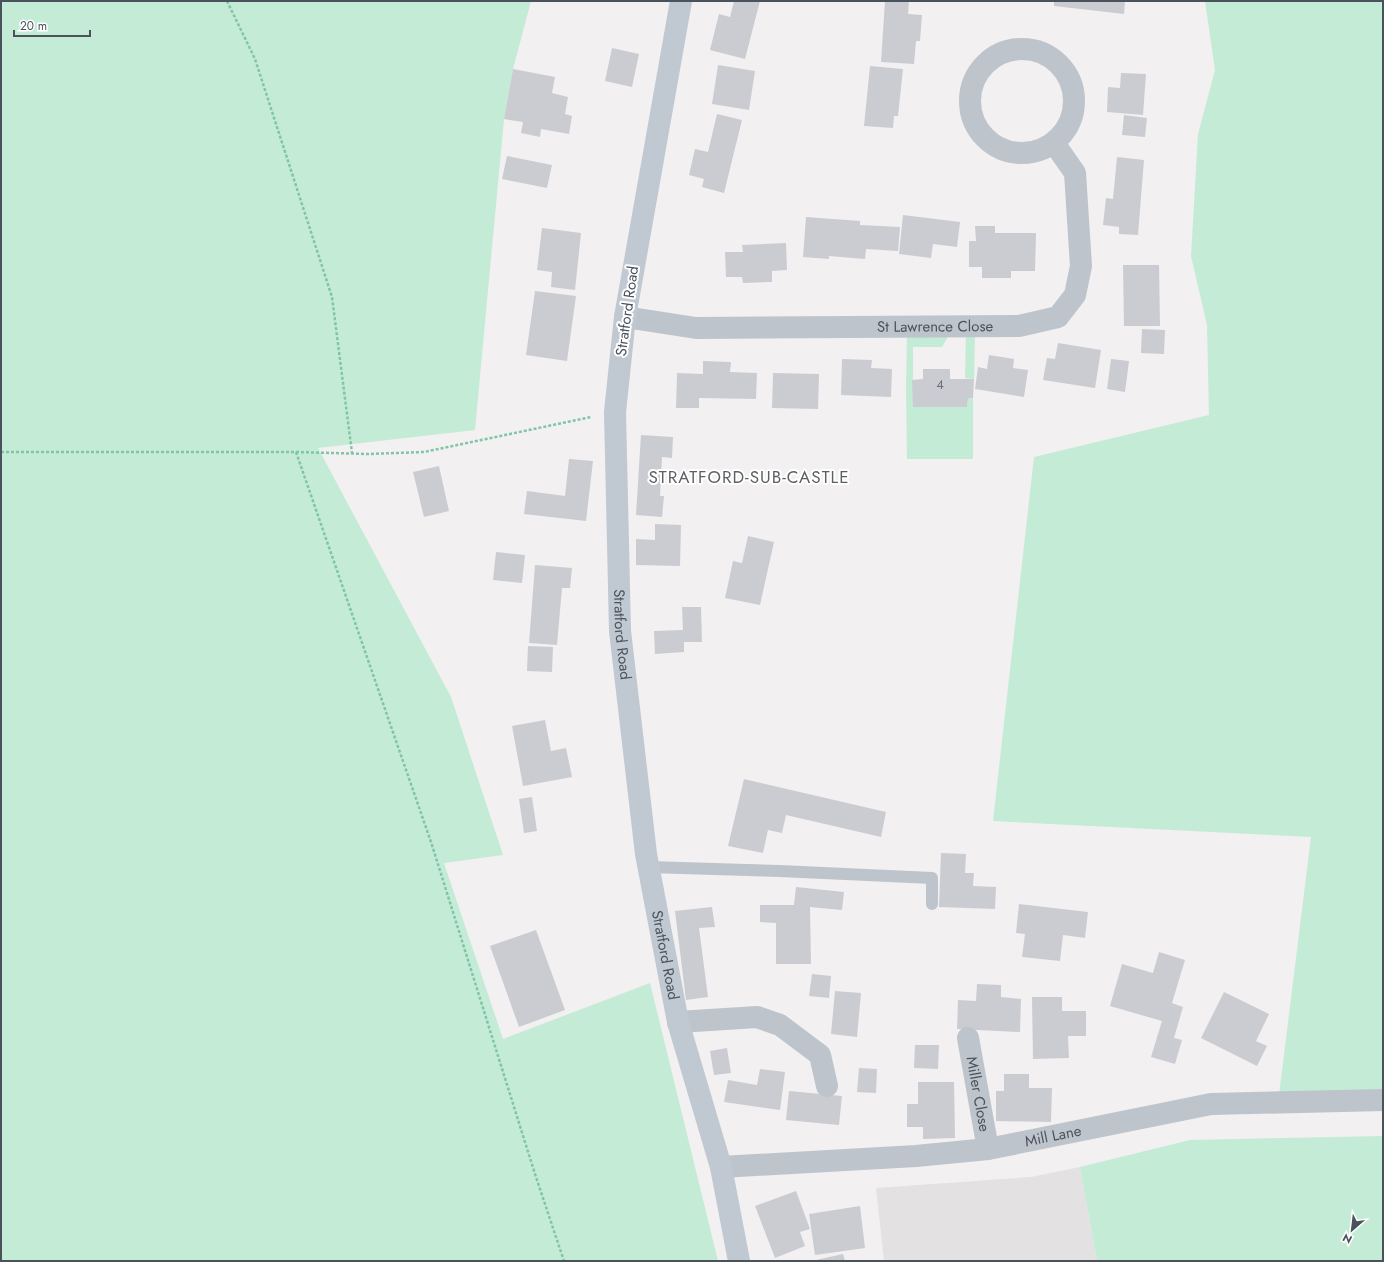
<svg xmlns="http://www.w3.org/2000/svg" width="1384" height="1262" font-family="Jost,sans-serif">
<rect width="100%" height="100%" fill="#f2f0f0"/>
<path fill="#e3e1e1" d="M 1080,1167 L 1097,1261 L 884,1261 L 876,1188 L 1031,1177 Z"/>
<path fill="#c4ebd5" d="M 1,1 L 531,1 L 513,69 L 504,119 L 475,430 L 318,448 L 451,697 L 503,855 L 444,863 L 503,1039 L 650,983 L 718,1261 L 1,1261 Z
M 1205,1 L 1383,1 L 1383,1089 L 1279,1095 L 1311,837 L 993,821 L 1034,457 L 1209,415 L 1207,325 L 1191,256 L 1198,134 L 1215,70 Z
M 907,332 L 950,333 L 942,347 L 913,347 L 913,407 L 967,407 L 968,398 L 973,398 L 973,459 L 907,459 L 906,389 Z
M 966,332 L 975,333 L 974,379 L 965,378 Z
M 1383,1136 L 1383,1261 L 1097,1261 L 1080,1167 L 1190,1140 Z"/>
<path fill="#cbccd2" d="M 734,1 L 760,1 L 745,59 L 710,50 L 719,14 L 730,17 Z
M 885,1 L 909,1 L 908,14 L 922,15 L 920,41 L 916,41 L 914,64 L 881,62 Z
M 1054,1 L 1125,1 L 1124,14 L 1054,6 Z
M 612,48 L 639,54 L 632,87 L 605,81 Z
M 718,65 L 755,71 L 749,110 L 712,104 Z
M 870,66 L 903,69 L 898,116 L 894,116 L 893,128 L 864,126 Z
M 513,69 L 555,77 L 552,93 L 568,97 L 565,114 L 572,116 L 569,134 L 541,129 L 540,137 L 521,133 L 523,122 L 504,119 Z
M 1121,73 L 1146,74 L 1143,115 L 1107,112 L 1108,87 L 1120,88 Z
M 717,114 L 742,120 L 724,193 L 702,187 L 704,179 L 689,175 L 695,149 L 708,152 Z
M 1124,115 L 1147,118 L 1145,137 L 1122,135 Z
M 507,156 L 552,165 L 547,188 L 502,179 Z
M 1117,157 L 1144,160 L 1138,235 L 1119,234 L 1119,227 L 1103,225 L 1106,198 L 1113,199 Z
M 903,215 L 960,222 L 957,247 L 933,244 L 931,258 L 899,254 Z
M 806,217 L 860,221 L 860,225 L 900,227 L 898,251 L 866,249 L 865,259 L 829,256 L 829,259 L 803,257 Z
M 975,226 L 995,226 L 995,233 L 1036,233 L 1035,271 L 1011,271 L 1011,278 L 982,278 L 982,267 L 969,267 L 969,241 L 976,241 Z
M 542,228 L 581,233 L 575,290 L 551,287 L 552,272 L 537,270 Z
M 786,243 L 787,270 L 772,271 L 772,282 L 743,283 L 742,277 L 726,277 L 725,252 L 743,252 L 742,245 Z
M 1123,265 L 1159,265 L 1160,326 L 1124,326 Z
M 535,291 L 576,296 L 567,361 L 526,355 Z
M 1142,329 L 1165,330 L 1164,354 L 1141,353 Z
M 1058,343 L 1101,350 L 1095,388 L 1043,380 L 1047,358 L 1055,359 Z
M 989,355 L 1014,359 L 1013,368 L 1028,370 L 1024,397 L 975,389 L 978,367 L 987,369 Z
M 842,359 L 872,360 L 871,368 L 892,369 L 891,397 L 841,395 Z
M 1111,359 L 1129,361 L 1125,392 L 1107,389 Z
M 703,361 L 731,362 L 730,372 L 757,373 L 756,399 L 699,398 L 699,408 L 676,408 L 677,373 L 703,374 Z
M 923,369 L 950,369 L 950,379 L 974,379 L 973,398 L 968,398 L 967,407 L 913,407 L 912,380 L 923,379 Z
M 773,373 L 819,374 L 818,409 L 772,408 Z
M 641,435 L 673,437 L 672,458 L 662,457 L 660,496 L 664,496 L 662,517 L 636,515 Z
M 569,459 L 593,461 L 586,521 L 524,514 L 527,491 L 565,496 Z
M 439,466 L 449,511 L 424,517 L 413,472 Z
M 655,524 L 681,525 L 680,566 L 636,565 L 636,539 L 655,540 Z
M 748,536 L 774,542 L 760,605 L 725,598 L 733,561 L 742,563 Z
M 496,552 L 525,555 L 522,583 L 493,580 Z
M 535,565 L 572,568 L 570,588 L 562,588 L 557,645 L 529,643 Z
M 682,607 L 701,607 L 702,642 L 684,642 L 684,652 L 655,654 L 654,631 L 683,630 Z
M 528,646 L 553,647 L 552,672 L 527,671 Z
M 545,720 L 551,751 L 566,748 L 572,777 L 523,786 L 512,726 Z
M 744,779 L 886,812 L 881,837 L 786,815 L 782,833 L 768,830 L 763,853 L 728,846 Z
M 532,797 L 537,831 L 524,833 L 519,799 Z
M 941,853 L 966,854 L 965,873 L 974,873 L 973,886 L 996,887 L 995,909 L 939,907 Z
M 796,887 L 844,892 L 842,910 L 810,907 L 811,964 L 776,964 L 776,923 L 760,922 L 760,905 L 794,905 Z
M 1019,904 L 1088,912 L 1085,938 L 1063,935 L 1060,961 L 1022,957 L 1025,934 L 1016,933 Z
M 712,907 L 715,927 L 699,928 L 708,997 L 686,1000 L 675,911 Z
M 536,930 L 565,1010 L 519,1027 L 490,946 Z
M 1159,952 L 1185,960 L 1172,1003 L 1183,1007 L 1174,1038 L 1182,1040 L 1175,1064 L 1151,1057 L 1162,1021 L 1110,1006 L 1122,964 L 1153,973 Z
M 812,974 L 831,976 L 829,998 L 809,996 Z
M 977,984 L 1001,985 L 1001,997 L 1021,999 L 1020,1032 L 957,1029 L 958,1000 L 976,1001 Z
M 835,991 L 861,993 L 857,1037 L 831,1034 Z
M 1224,992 L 1269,1014 L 1256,1041 L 1267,1046 L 1257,1066 L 1201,1038 Z
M 1032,997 L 1062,997 L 1062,1011 L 1086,1011 L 1086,1036 L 1068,1036 L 1069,1058 L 1033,1059 Z
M 915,1045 L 939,1045 L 938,1069 L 914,1068 Z
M 727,1048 L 731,1073 L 714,1075 L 710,1051 Z
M 859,1068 L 877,1069 L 876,1093 L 857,1092 Z
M 760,1069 L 785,1072 L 780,1110 L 724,1102 L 728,1080 L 757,1085 Z
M 1004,1074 L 1029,1074 L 1029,1088 L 1052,1088 L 1051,1122 L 996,1121 L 996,1091 L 1004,1091 Z
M 918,1082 L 954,1082 L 955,1138 L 923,1139 L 923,1127 L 907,1127 L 907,1104 L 918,1104 Z
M 789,1091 L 842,1096 L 839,1125 L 786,1120 Z
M 796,1191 L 810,1229 L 800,1232 L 805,1246 L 775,1258 L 755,1206 Z
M 860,1206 L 865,1248 L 815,1255 L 809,1214 Z
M 843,1254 L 845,1261 L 816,1261 L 816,1260 Z"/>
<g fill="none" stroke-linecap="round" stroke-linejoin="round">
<path stroke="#7fc5a6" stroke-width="2.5" stroke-dasharray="3 2" stroke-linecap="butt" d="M 227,1 L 255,59 L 332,297 L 352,453
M 1,452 L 296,452 L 368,454 L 424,452 L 591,417
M 296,452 L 431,842 L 535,1174 L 564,1261"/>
<path stroke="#bdc4cb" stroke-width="12" d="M 648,867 L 780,871 L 932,878 L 932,904"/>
<g stroke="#bdc4cb" stroke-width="22">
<circle cx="1022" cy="101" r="52"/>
<path id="s1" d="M 625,317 L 696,328 L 1019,326 L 1058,317 L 1075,295 L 1081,266 L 1075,173 L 1054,143"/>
<path d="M 678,1022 L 757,1017 L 780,1025 L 820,1055 L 827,1086"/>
<path id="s2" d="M 968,1038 L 988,1149"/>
<path id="s3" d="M 721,1167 L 916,1156 L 988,1149 L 1211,1104 L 1383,1100"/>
</g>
<path stroke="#c0c8d2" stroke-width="22" id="s4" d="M 681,1 L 625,317 L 615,412 L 620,631 L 646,854 L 678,1022 L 721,1167 L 739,1261"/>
</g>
<g text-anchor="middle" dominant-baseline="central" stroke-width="4" stroke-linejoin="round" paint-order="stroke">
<g font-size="13" fill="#6a707a">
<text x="940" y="384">4</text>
</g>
<g font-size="15" fill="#4a525c" stroke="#fff">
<text transform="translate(627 311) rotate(-82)">Stratford Road</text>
<text stroke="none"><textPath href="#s1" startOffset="311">St Lawrence Close</textPath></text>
<text stroke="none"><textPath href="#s4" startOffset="639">Stratford Road</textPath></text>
<text stroke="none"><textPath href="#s4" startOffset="963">Stratford Road</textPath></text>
<text stroke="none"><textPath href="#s2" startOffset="57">Miller Close</textPath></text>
<text stroke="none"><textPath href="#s3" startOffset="334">Mill Lane</textPath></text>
</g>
<g font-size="17" letter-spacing="1" fill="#5d6064" stroke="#fff">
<text x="749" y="477">STRATFORD-SUB-CASTLE</text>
</g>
</g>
<rect width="1384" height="1262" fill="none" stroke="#4a525c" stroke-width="4"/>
<g transform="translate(1352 1230) rotate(208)" stroke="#ffffff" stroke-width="3" paint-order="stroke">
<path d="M0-3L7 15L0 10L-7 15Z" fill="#4a525c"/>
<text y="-6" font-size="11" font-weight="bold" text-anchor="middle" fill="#4a525c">N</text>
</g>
<path d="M14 30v6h76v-6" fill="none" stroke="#4a525c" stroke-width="2"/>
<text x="20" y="30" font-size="12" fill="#4a525c" stroke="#ffffff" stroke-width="3" paint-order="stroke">20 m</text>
</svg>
